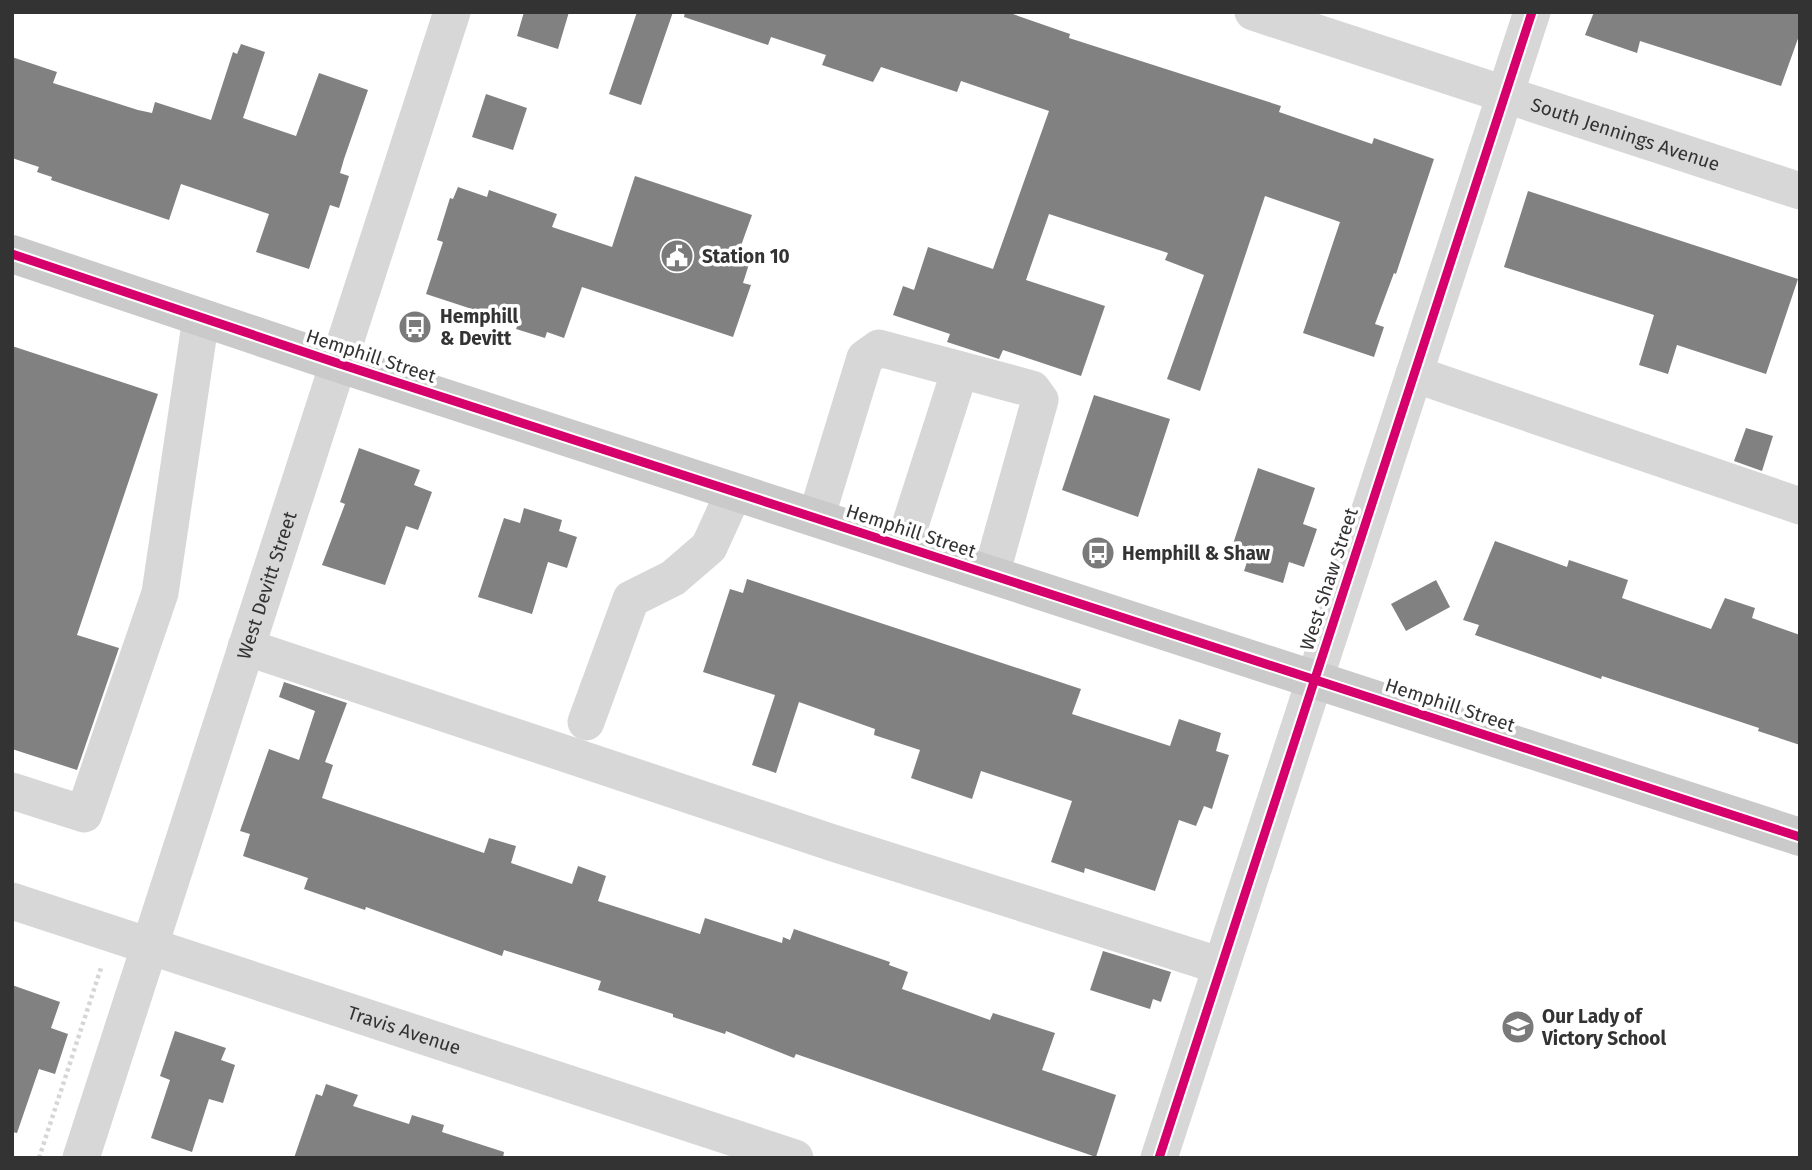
<svg xmlns="http://www.w3.org/2000/svg" width="1812" height="1170" font-family="'Fira Sans',sans-serif">
<rect width="100%" height="100%" fill="#fff"/>
<path fill="#818181" d="M 524,12 L 569,12 L 558,49 L 517,36 Z
M 637,12 L 673,12 L 641,105 L 609,94 Z
M 685,12 L 1007,12 L 1070,34 L 1069,38 L 1281,106 L 1279,112 L 1372,144 L 1374,138 L 1434,159 L 1396,274 L 1394,273 L 1375,324 L 1384,327 L 1374,357 L 1303,333 L 1340,222 L 1265,196 L 1200,391 L 1167,379 L 1204,275 L 1165,260 L 1168,253 L 1049,214 L 1026,280 L 1105,306 L 1081,376 L 1003,350 L 999,359 L 947,342 L 950,334 L 893,315 L 903,286 L 914,290 L 928,247 L 993,269 L 1049,111 L 961,81 L 957,92 L 881,67 L 873,82 L 822,65 L 826,55 L 771,37 L 768,45 L 684,17 Z
M 1594,12 L 1800,12 L 1800,33 L 1781,86 L 1640,41 L 1637,53 L 1585,35 Z
M 241,44 L 265,52 L 243,118 L 296,136 L 319,73 L 368,90 L 344,159 L 340,173 L 349,176 L 339,208 L 330,205 L 309,269 L 256,252 L 269,214 L 181,184 L 169,220 L 51,180 L 52,177 L 37,172 L 39,167 L 12,158 L 12,57 L 57,72 L 53,83 L 138,110 L 152,113 L 155,102 L 211,120 L 233,52 L 237,54 Z
M 486,94 L 527,108 L 513,150 L 472,137 Z
M 635,176 L 752,215 L 738,254 L 751,258 L 743,283 L 751,285 L 733,337 L 582,287 L 564,338 L 547,332 L 545,338 L 516,329 L 518,324 L 426,294 L 443,242 L 437,240 L 450,198 L 453,199 L 458,187 L 487,197 L 489,190 L 557,214 L 552,227 L 612,247 Z
M 1528,191 L 1798,279 L 1766,374 L 1677,345 L 1668,374 L 1639,365 L 1654,315 L 1504,267 Z
M 12,346 L 158,394 L 77,635 L 119,648 L 77,770 L 12,749 Z
M 1094,395 L 1170,419 L 1138,517 L 1062,490 Z
M 1746,428 L 1773,436 L 1762,471 L 1734,461 Z
M 359,448 L 420,470 L 414,485 L 432,492 L 418,530 L 406,526 L 385,585 L 322,565 L 345,504 L 340,502 Z
M 1258,468 L 1315,488 L 1303,524 L 1317,529 L 1304,567 L 1289,562 L 1283,583 L 1244,571 L 1249,556 L 1231,550 Z
M 524,508 L 562,520 L 559,531 L 577,537 L 567,568 L 548,562 L 532,614 L 478,597 L 504,518 L 520,523 Z
M 1495,541 L 1567,567 L 1569,560 L 1628,580 L 1622,598 L 1711,629 L 1725,598 L 1755,608 L 1752,618 L 1800,635 L 1800,745 L 1758,731 L 1759,728 L 1602,676 L 1601,679 L 1475,635 L 1479,625 L 1463,620 Z
M 747,579 L 1081,689 L 1072,714 L 1170,746 L 1179,719 L 1221,733 L 1216,751 L 1229,755 L 1212,809 L 1204,806 L 1196,826 L 1179,820 L 1155,891 L 1085,868 L 1084,873 L 1051,862 L 1072,801 L 981,771 L 972,799 L 911,778 L 920,750 L 874,735 L 875,729 L 799,702 L 776,773 L 752,765 L 775,695 L 703,672 L 730,589 L 743,593 Z
M 1436,580 L 1450,607 L 1406,631 L 1391,604 Z
M 284,682 L 347,703 L 325,762 L 333,765 L 322,798 L 484,853 L 489,838 L 516,846 L 511,863 L 572,884 L 578,866 L 606,876 L 598,901 L 700,934 L 705,918 L 782,943 L 783,937 L 790,940 L 794,929 L 890,962 L 889,965 L 908,972 L 902,989 L 990,1020 L 993,1013 L 1055,1033 L 1042,1070 L 1116,1095 L 1096,1157 L 796,1054 L 794,1058 L 726,1031 L 725,1034 L 673,1017 L 673,1014 L 598,990 L 601,981 L 504,950 L 502,956 L 366,907 L 365,910 L 304,889 L 308,878 L 243,856 L 250,834 L 240,831 L 269,749 L 299,760 L 315,711 L 279,697 Z
M 1103,951 L 1171,972 L 1161,1002 L 1153,999 L 1150,1009 L 1090,990 Z
M 12,985 L 60,1002 L 51,1028 L 68,1034 L 55,1074 L 39,1069 L 17,1133 L 12,1132 Z
M 175,1031 L 226,1048 L 221,1060 L 235,1065 L 223,1103 L 209,1099 L 192,1152 L 151,1138 L 170,1080 L 160,1076 Z
M 326,1084 L 358,1095 L 353,1106 L 409,1124 L 412,1115 L 444,1125 L 442,1132 L 504,1152 L 503,1158 L 294,1158 L 316,1094 L 322,1096 Z"/>
<g fill="none" stroke-linecap="round" stroke-linejoin="round">
<path stroke="#d6d6d6" stroke-width="4.5" stroke-dasharray="3.5 3.5" stroke-linecap="butt" d="M 39,1158 L 101,968"/>
<g stroke="#d7d7d7" stroke-width="37">
<path id="s1" d="M 1253,12 L 1800,191"/>
<path d="M 1414,374 L 1800,506"/>
<path d="M 816,518 L 865,358 L 879,348 L 1032,389 L 1040,400 L 991,575"/>
<path d="M 903,547 L 960,370"/>
<path d="M 246,647 L 833,843 L 1221,966"/>
<path d="M 586,722 L 631,599 L 673,578 L 709,547 L 734,492"/>
<path d="M 12,791 L 84,814 L 160,593 L 201,318"/>
<path id="s2" d="M 12,901 L 795,1158"/>
<path id="s3" d="M 81,1158 L 452,12"/>
<path d="M 1159,1158 L 1532,12"/>
</g>
<path stroke="#cacaca" stroke-width="38" d="M 12,254 L 337,363 L 1800,837"/>
<defs>
<path id="cycleway" d="M 12,254 L 337,363 L 1800,837
M 1159,1158 L 1532,12"/>
</defs>
<use href="#cycleway" stroke="#fff" stroke-width="13"/>
<use href="#cycleway" stroke="#d6006c" stroke-width="9"/>
</g>
<defs>
<symbol id="civic-disc" viewBox="-11 -11 22 22"><circle r="9.5" fill="#7a7a7a" stroke="#fff"/><path d="M-.6-6.5H3V-4.5H.6V-3L4-1V1h2V6H-6V1h2V-1L-.6-3ZM-1.2 2.5V6h2.4V2.5Z" fill="#fff"/></symbol>
<symbol id="bus-disc" viewBox="-11 -11 22 22"><circle r="9.5" fill="#7a7a7a" stroke="#fff"/><path d="M-5-6H5V4H4V6H2V4H-2V6H-4V4H-5ZM-3.5-4V0h7V-4ZM-3.5 1.2v1.5H-2V1.2ZM2 1.2v1.5H3.5V1.2Z" fill="#fff"/></symbol>
<symbol id="school-disc" viewBox="-11 -11 22 22"><circle r="9.5" fill="#7a7a7a" stroke="#fff"/><path d="M0-5L7-2L0 1L-7-2ZM-4 1L0 2.5L4 1V4Q0 6-4 4Z" fill="#fff"/></symbol>
</defs>
<g fill-rule="evenodd">
<use href="#civic-disc" x="658" y="237" width="38" height="38"/>
<use href="#bus-disc" x="396" y="308" width="38" height="38"/>
<use href="#bus-disc" x="1079" y="534" width="38" height="38"/>
<use href="#school-disc" x="1499" y="1008" width="38" height="38"/>
</g>
<g text-anchor="middle" dominant-baseline="central" stroke-width="7" stroke-linejoin="round" paint-order="stroke">
<g font-size="19" fill="#333" stroke="#fff">
<text stroke="none"><textPath href="#s1" startOffset="392">South Jennings Avenue</textPath></text>
<text transform="translate(371 356) rotate(18)">Hemphill Street</text>
<text transform="translate(911 531) rotate(18)">Hemphill Street</text>
<text transform="translate(1329 579) rotate(-72)">West Shaw Street</text>
<text stroke="none"><textPath href="#s3" startOffset="602">West Devitt Street</textPath></text>
<text transform="translate(1450 705) rotate(18)">Hemphill Street</text>
<text stroke="none"><textPath href="#s2" startOffset="413">Travis Avenue</textPath></text>
</g>
<g font-size="19" font-weight="bold" fill="#333" stroke="#fff" text-anchor="start">
<text x="702" y="256">Station 10</text>
<text x="440" y="316">Hemphill<tspan x="440" dy="22">&amp; Devitt</tspan></text>
<text x="1122" y="553">Hemphill &amp; Shaw</text>
<text x="1542" y="1016">Our Lady of<tspan x="1542" dy="22">Victory School</tspan></text>
</g>
</g>
<rect width="1812" height="1170" fill="none" stroke="#333333" stroke-width="28"/>
</svg>
